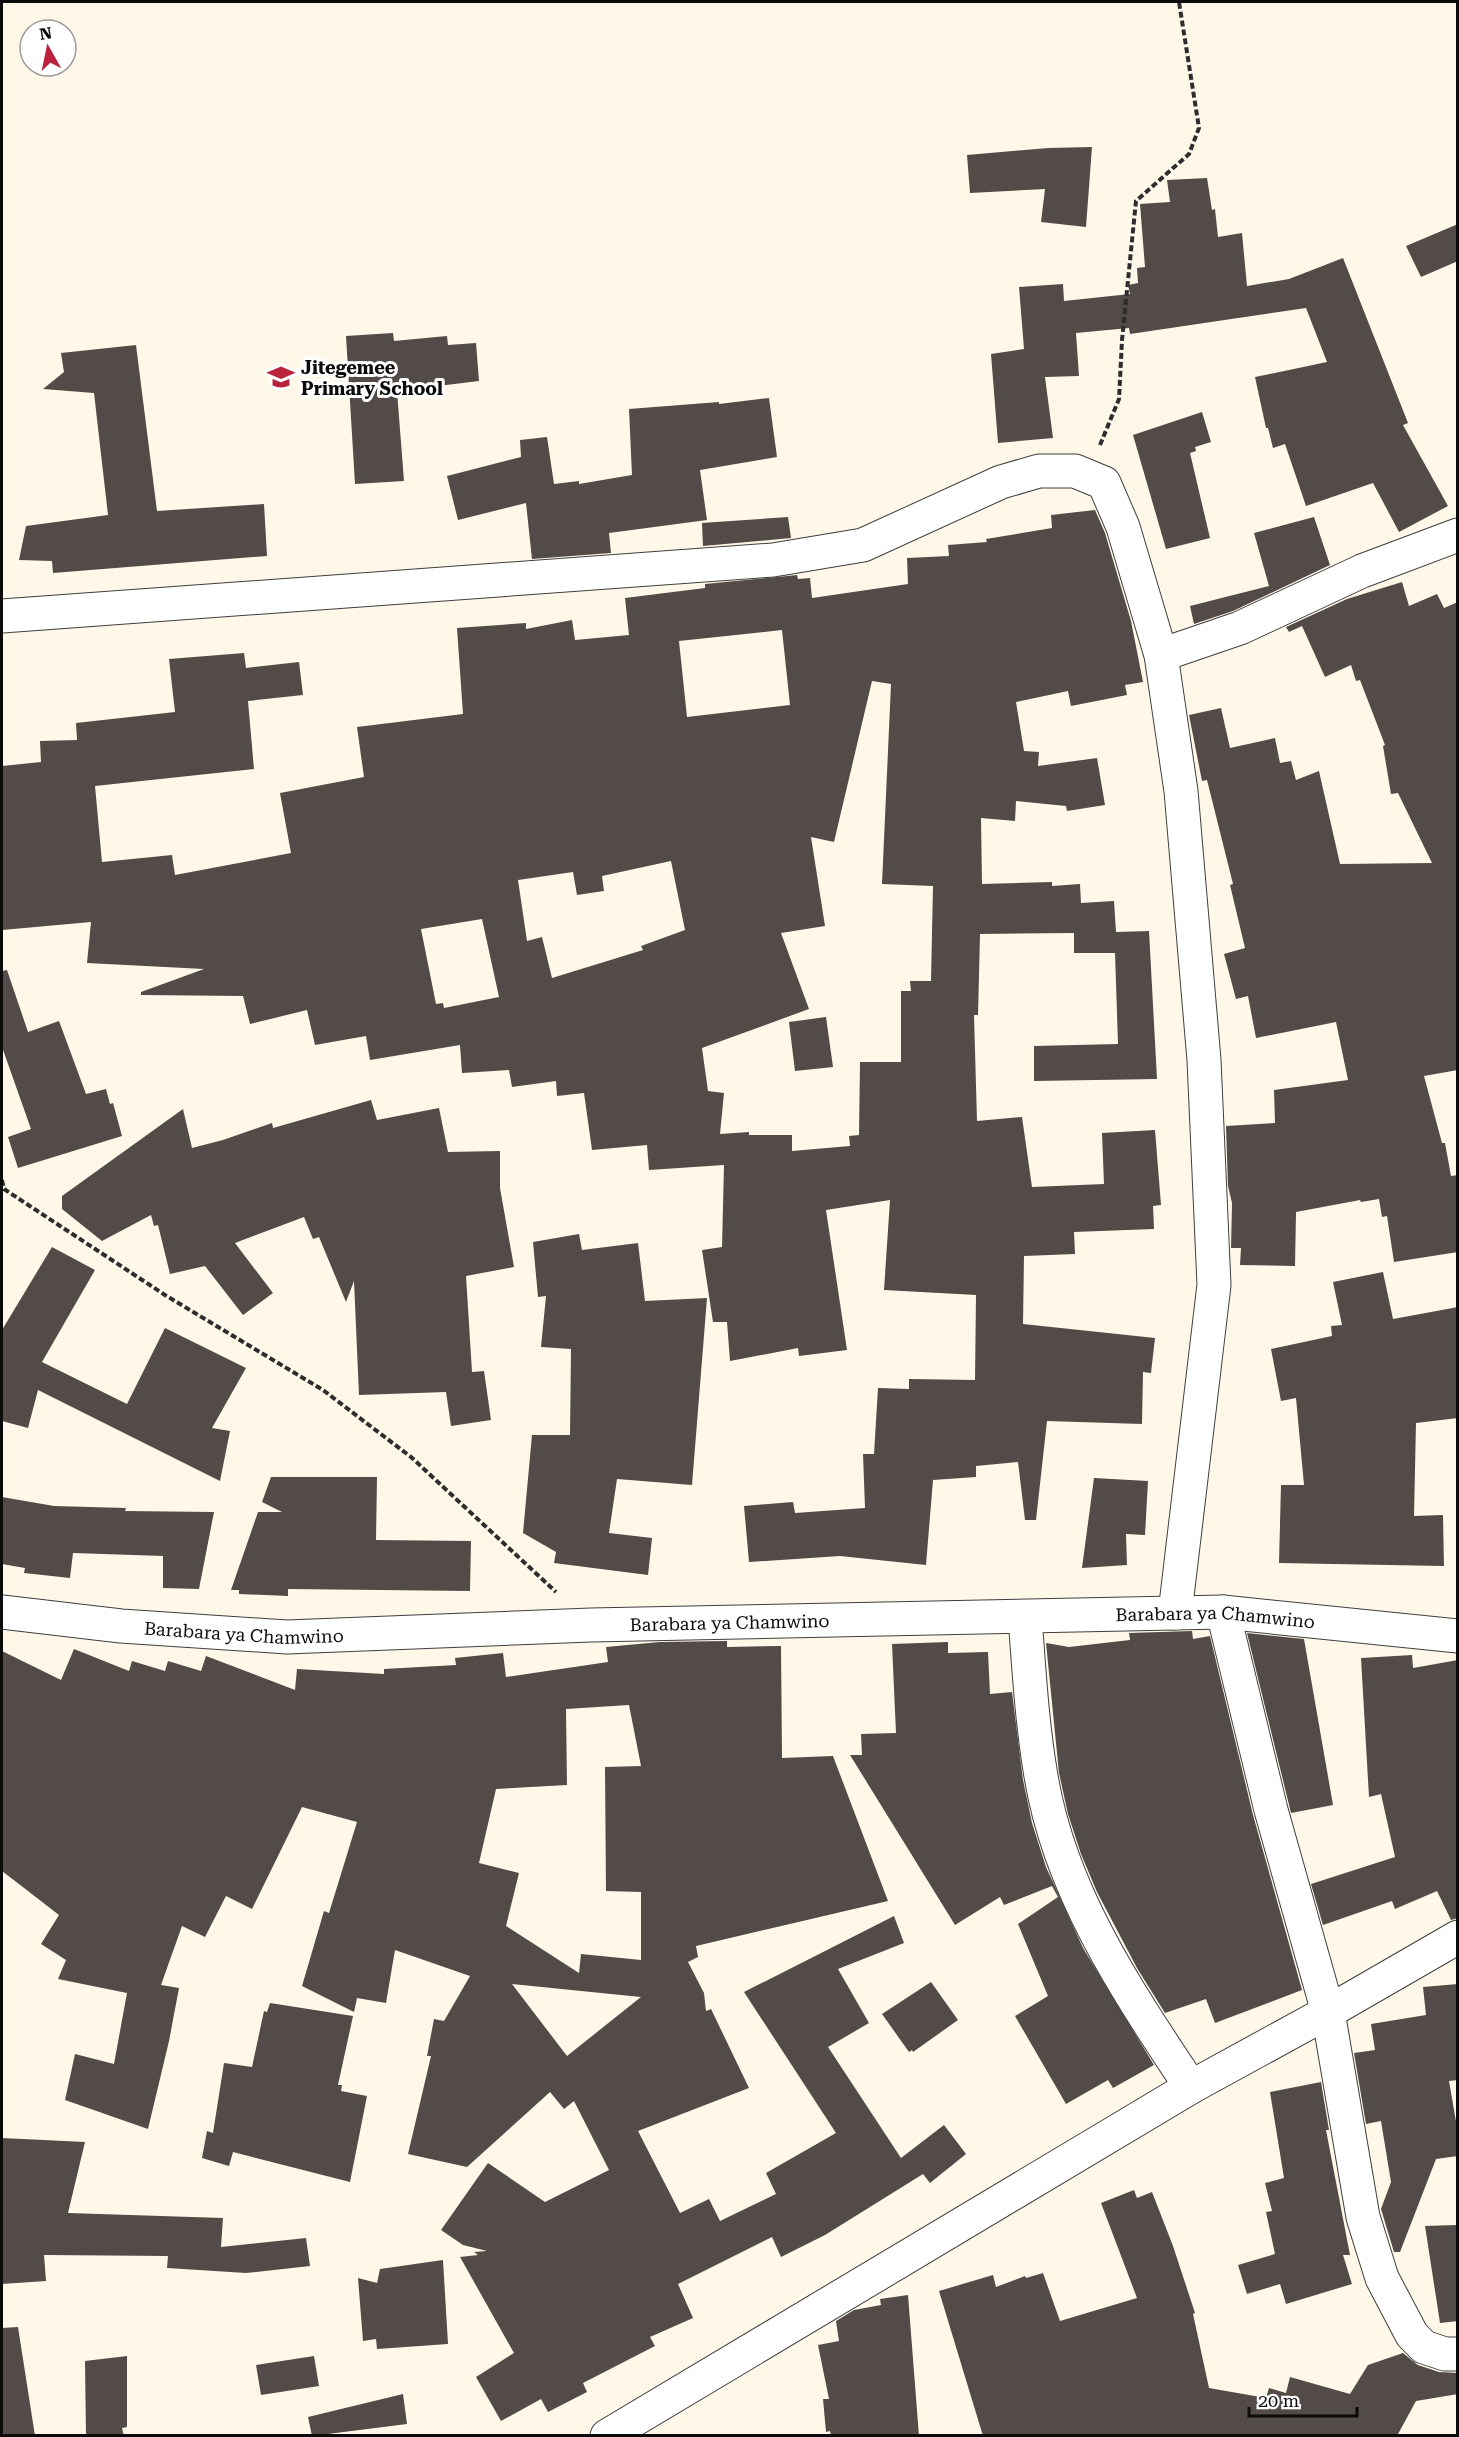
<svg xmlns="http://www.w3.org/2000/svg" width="1459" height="2437" font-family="'Roboto Serif',serif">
<rect width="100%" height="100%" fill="#fff8e9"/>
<path fill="#534b47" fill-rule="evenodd" d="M 1092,147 L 1086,227 L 1041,222 L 1045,189 L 970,193 L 967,155 L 1048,148 Z
M 1207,178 L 1212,210 L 1215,209 L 1218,237 L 1242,233 L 1247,286 L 1289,279 L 1343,258 L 1408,423 L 1403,425 L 1448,506 L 1399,532 L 1373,483 L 1306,506 L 1285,444 L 1273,448 L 1268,428 L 1266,428 L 1255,377 L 1327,362 L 1306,308 L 1130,334 L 1129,328 L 1076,333 L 1079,376 L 1045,377 L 1053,438 L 998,443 L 991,354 L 1024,349 L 1019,287 L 1063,284 L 1064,301 L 1130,294 L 1128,285 L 1138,283 L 1137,268 L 1145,267 L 1140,204 L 1170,202 L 1167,180 Z
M 1458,224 L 1458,261 L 1421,277 L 1406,246 Z
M 393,333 L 394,341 L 447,336 L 448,345 L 476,343 L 479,381 L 397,391 L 404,481 L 355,484 L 346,336 Z
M 136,345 L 157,511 L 264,504 L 267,556 L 53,573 L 52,561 L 19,560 L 26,526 L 108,515 L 94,393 L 43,389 L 64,372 L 61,353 Z
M 769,398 L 777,457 L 700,470 L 707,520 L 609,533 L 611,553 L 532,559 L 526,503 L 458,520 L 447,476 L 521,457 L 520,440 L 547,437 L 554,484 L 579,481 L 579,484 L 632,475 L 629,409 L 719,402 L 719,404 Z
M 1202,412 L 1211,442 L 1195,447 L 1196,451 L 1190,453 L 1210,538 L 1166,549 L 1133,435 Z
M 1095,510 L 1105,533 L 1131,621 L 1143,682 L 1125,685 L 1127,695 L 1071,706 L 1068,691 L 1016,702 L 1024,751 L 1039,752 L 1038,766 L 1097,758 L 1105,805 L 1067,811 L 1066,806 L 1016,801 L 1015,821 L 981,818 L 982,884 L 1052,882 L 1052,886 L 1080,884 L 1081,903 L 1114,901 L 1116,932 L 1149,931 L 1157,1079 L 1034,1081 L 1034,1046 L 1118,1044 L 1115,953 L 1074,953 L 1074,933 L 980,934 L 978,1015 L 974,1015 L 977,1121 L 1022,1117 L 1032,1187 L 1104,1184 L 1102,1133 L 1155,1130 L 1161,1205 L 1153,1206 L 1154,1229 L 1074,1232 L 1075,1254 L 1024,1256 L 1023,1324 L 1155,1338 L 1151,1373 L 1143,1372 L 1142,1424 L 1047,1421 L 1036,1520 L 1025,1520 L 1018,1462 L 976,1466 L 976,1477 L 933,1480 L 926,1565 L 840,1556 L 749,1562 L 744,1506 L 793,1502 L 795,1513 L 865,1508 L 863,1454 L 874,1454 L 878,1388 L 909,1389 L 909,1379 L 975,1380 L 976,1295 L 884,1290 L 890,1200 L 826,1210 L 847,1350 L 799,1356 L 798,1348 L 730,1361 L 727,1322 L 713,1322 L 702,1250 L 722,1247 L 724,1165 L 649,1170 L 647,1145 L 592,1150 L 584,1093 L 557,1096 L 556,1081 L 512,1087 L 509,1070 L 462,1073 L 460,1045 L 370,1060 L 366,1036 L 315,1045 L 307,1010 L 250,1024 L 243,996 L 141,995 L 141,992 L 204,969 L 87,963 L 91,922 L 2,930 L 2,766 L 41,762 L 40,741 L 77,740 L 76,723 L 175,712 L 169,659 L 244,653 L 246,668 L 299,662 L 303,695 L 248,701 L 254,769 L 95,786 L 102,862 L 172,855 L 175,875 L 291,853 L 280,793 L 364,777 L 357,727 L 463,714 L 457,628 L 526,623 L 526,629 L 572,620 L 575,640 L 629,635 L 625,598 L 705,588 L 705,584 L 797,575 L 798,579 L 810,578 L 812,598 L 908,584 L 907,558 L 949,556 L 948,545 L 987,542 L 986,539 L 1052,528 L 1051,515 ZM 782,630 L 790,705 L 687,717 L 679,641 ZM 872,681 L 891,684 L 882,884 L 933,886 L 931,981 L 910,981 L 911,991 L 901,991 L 901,1062 L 860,1062 L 859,1135 L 849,1136 L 850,1146 L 792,1151 L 792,1135 L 749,1135 L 749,1132 L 720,1134 L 724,1093 L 708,1091 L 702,1048 L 809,1009 L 781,933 L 825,926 L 811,837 L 834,842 ZM 671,861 L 685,930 L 641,946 L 643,950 L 552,978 L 542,937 L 527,941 L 518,880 L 573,872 L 577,895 L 604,891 L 602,876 ZM 482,919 L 499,997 L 444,1008 L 443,1003 L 436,1004 L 421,929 Z
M 788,517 L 791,538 L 703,546 L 702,523 Z
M 1314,517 L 1330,565 L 1233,611 L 1194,624 L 1190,606 L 1269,586 L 1254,533 Z
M 1402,582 L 1409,606 L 1437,594 L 1444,608 L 1458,602 L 1458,1070 L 1424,1076 L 1442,1143 L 1445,1143 L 1451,1176 L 1458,1175 L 1458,1252 L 1394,1262 L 1387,1216 L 1382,1217 L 1379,1199 L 1361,1202 L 1360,1200 L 1296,1212 L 1295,1266 L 1240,1265 L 1241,1248 L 1231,1248 L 1232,1203 L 1228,1186 L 1226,1126 L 1275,1123 L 1274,1090 L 1348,1080 L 1336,1022 L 1256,1038 L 1248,996 L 1236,999 L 1224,954 L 1245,948 L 1230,885 L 1233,884 L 1207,780 L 1202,781 L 1189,715 L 1221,708 L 1230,748 L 1275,738 L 1280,763 L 1291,761 L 1296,780 L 1319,771 L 1340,864 L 1432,863 L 1398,793 L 1391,794 L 1383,746 L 1385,745 L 1360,680 L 1356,681 L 1351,665 L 1325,677 L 1302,626 L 1289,632 L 1286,627 L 1347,599 Z
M 7,970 L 28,1032 L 59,1021 L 86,1094 L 106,1089 L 110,1104 L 113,1103 L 122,1136 L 18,1168 L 8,1137 L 31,1129 L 2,1047 L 2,971 Z
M 826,1017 L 833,1067 L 795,1071 L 789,1022 Z
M 371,1100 L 377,1120 L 439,1108 L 448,1152 L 500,1151 L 500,1188 L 514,1267 L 466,1276 L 472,1372 L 484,1371 L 491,1420 L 451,1426 L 446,1392 L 359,1395 L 354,1281 L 346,1302 L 319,1237 L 313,1239 L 304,1217 L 235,1243 L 273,1293 L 243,1315 L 205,1266 L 170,1274 L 158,1225 L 154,1226 L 151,1215 L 102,1241 L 62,1209 L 62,1196 L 183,1109 L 192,1148 L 223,1140 L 272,1123 L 273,1128 Z
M 579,1234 L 582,1250 L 638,1243 L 645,1301 L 707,1298 L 692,1485 L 617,1479 L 609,1533 L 652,1538 L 648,1575 L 554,1563 L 556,1552 L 523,1533 L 532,1435 L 570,1435 L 571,1349 L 541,1347 L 546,1296 L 538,1297 L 533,1242 Z
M 52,1247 L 95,1270 L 42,1362 L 127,1404 L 165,1328 L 246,1368 L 212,1428 L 230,1431 L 220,1481 L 38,1390 L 28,1428 L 2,1421 L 2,1330 Z
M 1383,1272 L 1393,1319 L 1458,1307 L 1458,1418 L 1416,1423 L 1414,1516 L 1443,1515 L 1444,1566 L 1279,1563 L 1281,1485 L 1304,1485 L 1296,1398 L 1281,1401 L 1271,1349 L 1332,1336 L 1331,1326 L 1342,1325 L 1333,1282 Z
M 271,1477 L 377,1477 L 376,1540 L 471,1541 L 470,1591 L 288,1589 L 288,1596 L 239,1594 L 239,1590 L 231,1590 L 258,1512 L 282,1512 L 262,1502 Z
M 1094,1478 L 1148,1481 L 1145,1535 L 1126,1534 L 1127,1565 L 1082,1568 Z
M 2,1497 L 54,1506 L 126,1508 L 125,1511 L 214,1512 L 199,1589 L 163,1588 L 163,1556 L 73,1553 L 70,1578 L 24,1573 L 25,1568 L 2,1564 Z
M 1192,1631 L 1193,1639 L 1210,1636 L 1253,1815 L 1302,1990 L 1215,2023 L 1206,1999 L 1165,2013 L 1137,1968 L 1097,1892 L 1081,1854 L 1068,1814 L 1059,1773 L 1046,1643 L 1069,1647 L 1130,1640 L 1129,1633 Z
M 1247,1633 L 1304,1639 L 1333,1805 L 1291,1813 Z
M 727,1641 L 727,1647 L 781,1646 L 782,1758 L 833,1756 L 888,1901 L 696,1946 L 698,1957 L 688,1962 L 704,1993 L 706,2011 L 711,2009 L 749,2088 L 638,2131 L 680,2213 L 709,2199 L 720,2221 L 776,2194 L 766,2173 L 836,2133 L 744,1992 L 894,1916 L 904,1943 L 838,1969 L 869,2023 L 828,2047 L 901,2158 L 944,2125 L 966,2154 L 930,2183 L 923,2174 L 825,2235 L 781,2257 L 772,2237 L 678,2284 L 693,2318 L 650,2337 L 655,2346 L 583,2383 L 587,2392 L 548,2412 L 541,2399 L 501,2421 L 476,2377 L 514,2353 L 460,2257 L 478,2255 L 474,2252 L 487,2251 L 463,2245 L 441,2230 L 488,2163 L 545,2202 L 609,2170 L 574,2101 L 564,2109 L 550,2092 L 467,2167 L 408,2154 L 431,2056 L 427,2056 L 434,2019 L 444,2021 L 470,1976 L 395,1950 L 386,2003 L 357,1998 L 354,2012 L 302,1986 L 324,1911 L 329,1913 L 357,1822 L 302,1807 L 252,1909 L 226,1896 L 205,1937 L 182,1926 L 161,1985 L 179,1988 L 169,2041 L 148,2129 L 65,2100 L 75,2054 L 114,2064 L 127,1993 L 58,1979 L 66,1960 L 41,1944 L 59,1915 L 2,1871 L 2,1651 L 61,1680 L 74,1649 L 129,1671 L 132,1661 L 165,1671 L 168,1661 L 201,1671 L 206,1656 L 295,1690 L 297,1669 L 384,1674 L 384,1669 L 456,1665 L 455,1658 L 503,1653 L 506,1677 L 608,1662 L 606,1647 L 660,1642 ZM 629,1705 L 641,1766 L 605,1767 L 606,1891 L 641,1892 L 641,1960 L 581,1954 L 579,1973 L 506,1926 L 519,1873 L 479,1863 L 496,1789 L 567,1785 L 566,1709 ZM 512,1984 L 611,1994 L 641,1997 L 567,2056 Z
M 948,1642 L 948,1653 L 988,1652 L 990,1694 L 1012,1692 L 1023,1780 L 1032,1823 L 1046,1867 L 1083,1948 L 1154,2065 L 1113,2088 L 1108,2080 L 1066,2104 L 1015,2016 L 1048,1996 L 1018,1924 L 1058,1897 L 1052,1886 L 1004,1905 L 1000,1897 L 955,1925 L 850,1755 L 862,1755 L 861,1734 L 896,1733 L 892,1644 Z
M 1412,1655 L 1413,1668 L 1458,1660 L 1458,1918 L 1451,1920 L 1437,1891 L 1395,1909 L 1392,1901 L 1323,1925 L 1311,1884 L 1395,1857 L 1381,1794 L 1369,1797 L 1361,1658 Z
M 931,1982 L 958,2020 L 913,2052 L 912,2050 L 909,2052 L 882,2014 Z
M 1458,1984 L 1458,2080 L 1449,2081 L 1458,2133 L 1458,2156 L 1436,2159 L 1400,2252 L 1394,2252 L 1381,2209 L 1391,2182 L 1381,2121 L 1366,2124 L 1354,2053 L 1375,2050 L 1371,2024 L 1426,2015 L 1423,1987 Z
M 270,2003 L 353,2016 L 338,2085 L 342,2085 L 341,2091 L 367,2096 L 350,2182 L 233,2152 L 229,2166 L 202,2158 L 207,2131 L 213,2133 L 224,2063 L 252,2067 L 264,2011 L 267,2012 Z
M 1321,2082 L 1329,2130 L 1326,2130 L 1350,2255 L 1343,2255 L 1352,2284 L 1286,2304 L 1280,2284 L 1247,2294 L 1238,2265 L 1275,2254 L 1266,2212 L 1272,2211 L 1265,2183 L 1284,2178 L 1270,2092 Z
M 2,2138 L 85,2142 L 68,2213 L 223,2218 L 221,2247 L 306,2238 L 310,2266 L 246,2273 L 167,2268 L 168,2256 L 44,2255 L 46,2281 L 2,2284 Z
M 1134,2190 L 1137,2198 L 1152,2192 L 1173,2246 L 1195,2313 L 1193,2314 L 1209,2388 L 1266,2398 L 1269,2388 L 1286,2393 L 1290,2377 L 1350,2394 L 1368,2365 L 1403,2353 L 1418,2365 L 1439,2372 L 1458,2373 L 1458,2394 L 1416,2401 L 1397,2436 L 983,2436 L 939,2291 L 993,2275 L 996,2287 L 1025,2276 L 1026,2278 L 1043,2273 L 1060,2321 L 1137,2298 L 1101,2203 Z
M 1456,2225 L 1458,2321 L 1440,2323 L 1425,2226 Z
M 443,2260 L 448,2344 L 377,2349 L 376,2339 L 363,2341 L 358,2278 L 377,2283 L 380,2269 Z
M 908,2295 L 919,2436 L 831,2436 L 830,2431 L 826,2432 L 823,2399 L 829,2399 L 818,2345 L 839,2341 L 836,2321 L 854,2310 L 881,2305 L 880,2299 Z
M 18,2327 L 35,2436 L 2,2436 L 2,2328 Z
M 127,2356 L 127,2427 L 122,2428 L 124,2436 L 86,2436 L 85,2361 Z
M 314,2356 L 319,2386 L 261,2395 L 256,2365 Z
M 403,2394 L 407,2424 L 312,2436 L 308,2417 Z"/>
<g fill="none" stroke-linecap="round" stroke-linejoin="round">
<defs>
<g id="street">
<path d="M 2,616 L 773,560 L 863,545 L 1001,482 L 1039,471 L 1075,471 L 1104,483 L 1123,527 L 1161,655 L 1181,791 L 1204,1060 L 1214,1285 L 1175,1613"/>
<path d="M 1161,655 L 1240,628 L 1362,571 L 1458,535"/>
<path id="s1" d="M 2,1612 L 121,1626 L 287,1637 L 591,1625 L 1223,1612 L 1458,1636"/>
<path d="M 1223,1612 L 1271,1810 L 1328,2012 L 1363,2217 L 1382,2278 L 1412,2335 L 1424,2347 L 1445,2354 L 1458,2354"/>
<path d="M 1025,1617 C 1029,1670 1032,1724 1041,1776 C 1060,1892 1127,1991 1191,2087"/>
<path d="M 607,2436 L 1191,2087 L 1328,2012 L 1458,1937"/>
</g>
</defs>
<use href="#street" stroke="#3e3e3e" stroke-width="35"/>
<path stroke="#2d2d2d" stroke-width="4" stroke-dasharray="6 3" stroke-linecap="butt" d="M 1100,445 L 1119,399 L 1122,340 L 1136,201 L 1189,154 L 1199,128 L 1179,2
M 2,1180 L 4,1189 L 165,1295 L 323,1390 L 411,1457 L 556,1592"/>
<use href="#street" stroke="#fff" stroke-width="33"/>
</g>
<defs>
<symbol id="school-bare" viewBox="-9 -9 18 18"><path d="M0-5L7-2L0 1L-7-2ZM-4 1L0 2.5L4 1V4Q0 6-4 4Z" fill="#b9243c" stroke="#fff" stroke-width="2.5" paint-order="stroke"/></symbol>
</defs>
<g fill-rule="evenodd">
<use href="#school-bare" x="262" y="358" width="38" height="38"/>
</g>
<g text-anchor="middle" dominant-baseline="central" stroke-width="6" stroke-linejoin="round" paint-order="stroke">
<g font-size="18" font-weight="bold" fill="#0b0b0b" stroke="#fff" text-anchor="start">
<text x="301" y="367">Jitegemee<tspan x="301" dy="21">Primary School</tspan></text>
</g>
<g font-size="18" fill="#0b0b0b" stroke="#fff">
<text stroke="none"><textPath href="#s1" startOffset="1215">Barabara ya Chamwino</textPath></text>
<text stroke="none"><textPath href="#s1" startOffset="729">Barabara ya Chamwino</textPath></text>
<text stroke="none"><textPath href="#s1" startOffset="243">Barabara ya Chamwino</textPath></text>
</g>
</g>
<rect width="1459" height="2437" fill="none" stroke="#0b0b0b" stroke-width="6"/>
<g transform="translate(48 48) rotate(351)"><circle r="28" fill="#ffffff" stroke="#9d9d9d" stroke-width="1.5"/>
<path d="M0-4.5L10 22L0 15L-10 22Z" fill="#b9243c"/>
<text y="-9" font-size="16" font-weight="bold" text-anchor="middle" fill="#0b0b0b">N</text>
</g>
<path d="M1249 2407v9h108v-9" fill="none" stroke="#0b0b0b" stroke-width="3"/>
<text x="1258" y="2407" font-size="18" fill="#0b0b0b" stroke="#ffffff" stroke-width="4.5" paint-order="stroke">20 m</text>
</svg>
